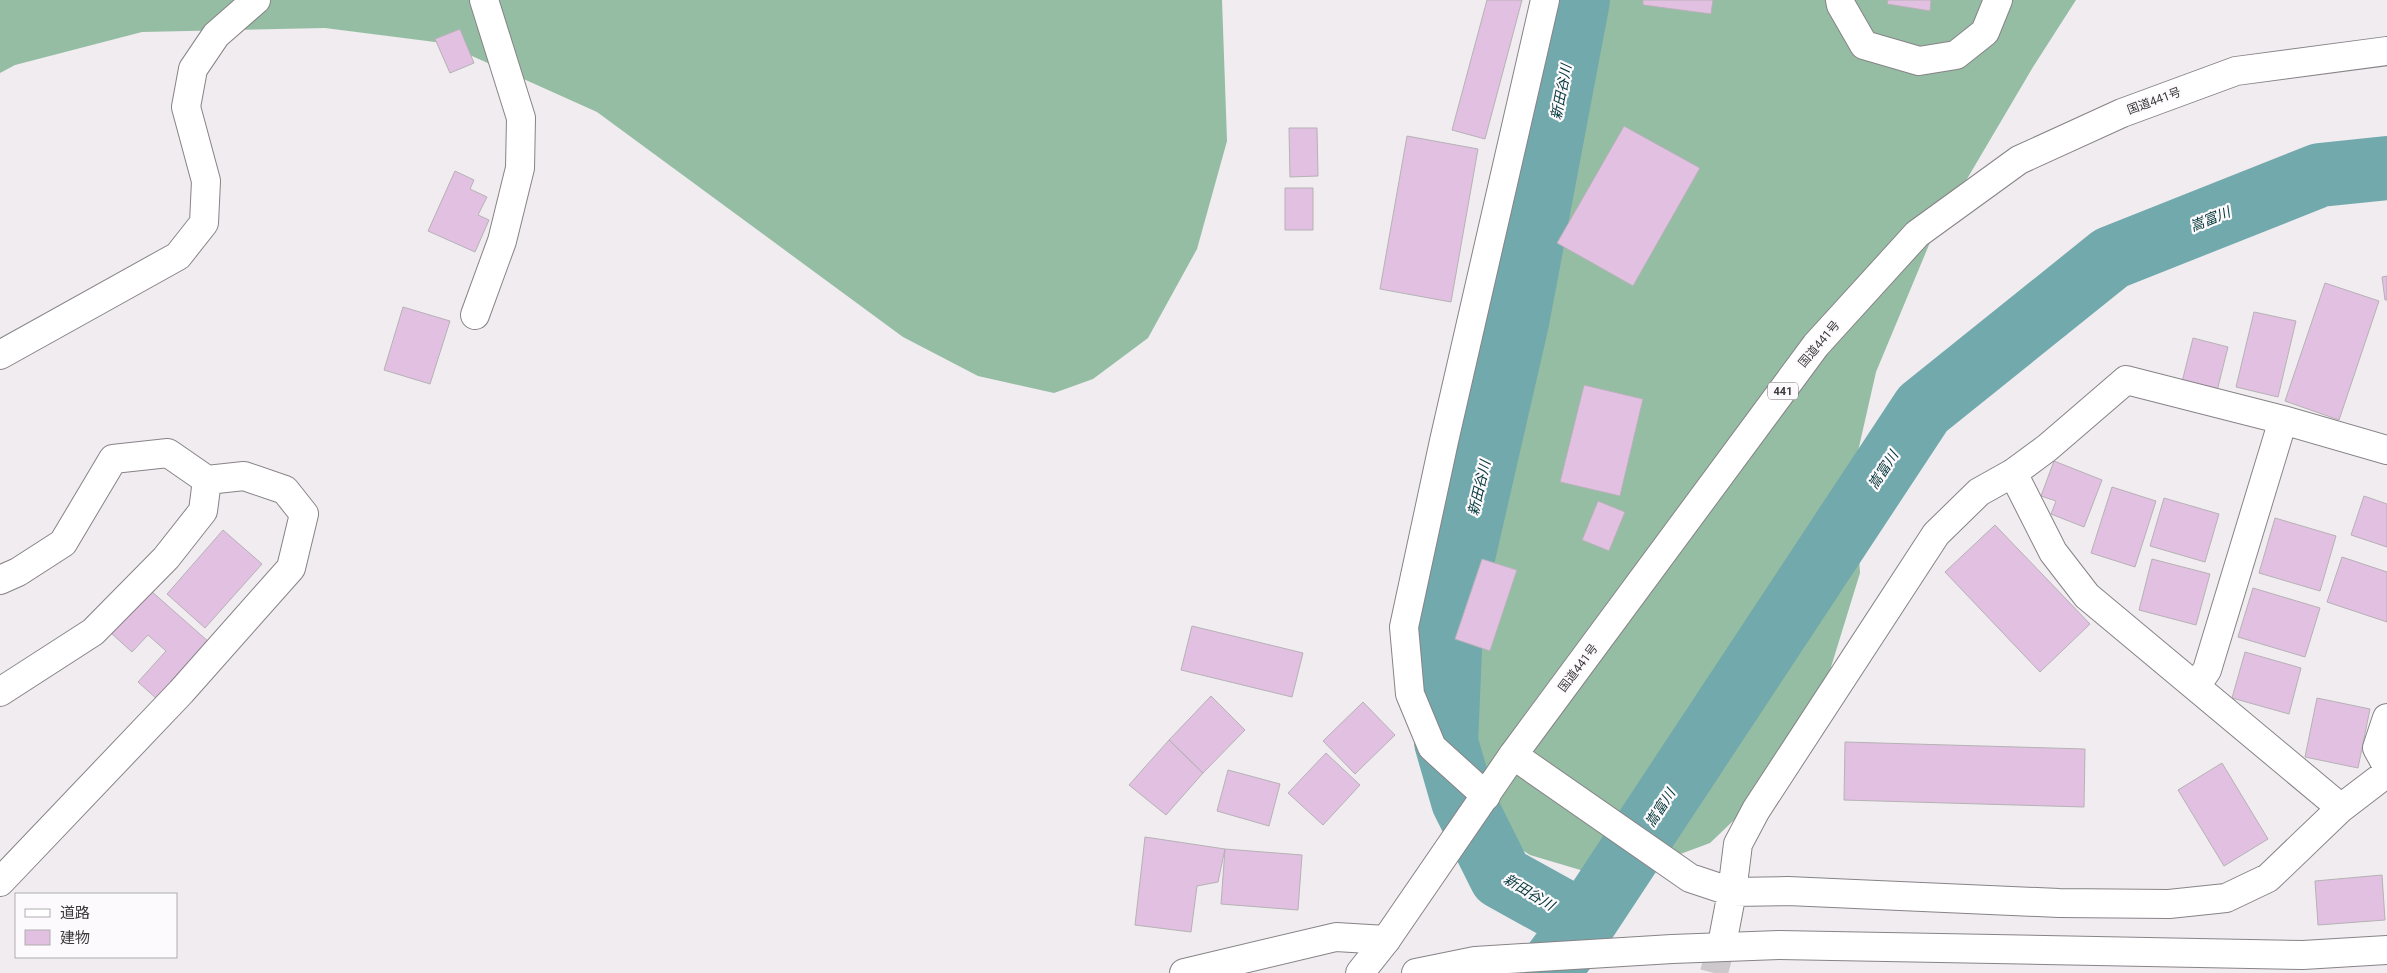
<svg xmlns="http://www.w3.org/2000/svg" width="2387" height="973" font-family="Roboto,'Noto Sans JP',sans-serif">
<rect width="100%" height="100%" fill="#f0ecf0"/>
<path fill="#94bda3" d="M 0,0 L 1222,0 L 1227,141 L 1197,249 L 1148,338 L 1093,379 L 1054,393 L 978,376 L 903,337 L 597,112 L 443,43 L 325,28 L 142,32 L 15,65 L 0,73 Z
M 1558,0 L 2076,0 L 2033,67 L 1931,240 L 1876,372 L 1854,469 L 1860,573 L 1827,680 L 1779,777 L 1710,843 L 1629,873 L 1594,874 L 1530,855 L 1477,821 L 1426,762 L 1402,691 L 1402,628 Z"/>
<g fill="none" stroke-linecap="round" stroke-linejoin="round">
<path stroke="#72a9ac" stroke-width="64" d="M 1578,0 L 1517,322 L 1452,605 L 1446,742 L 1463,801 L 1501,877 L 1584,923
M 1547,973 L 1584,923 L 1923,409 L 2111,258 L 2320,175 L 2387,168"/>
</g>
<path fill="#e2c0e1" stroke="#b5b2b5" d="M 1487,0 L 1522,0 L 1485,139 L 1452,130 Z
M 1643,0 L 1713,0 L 1711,14 L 1643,5 Z
M 1888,0 L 1931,0 L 1930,11 L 1887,4 Z
M 460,29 L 474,63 L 450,73 L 435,39 Z
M 1624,126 L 1700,168 L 1633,286 L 1557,243 Z
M 1289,128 L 1317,128 L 1318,176 L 1290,177 Z
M 1407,136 L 1478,149 L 1451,302 L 1380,289 Z
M 455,171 L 474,180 L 470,189 L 487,197 L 478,215 L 489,220 L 475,252 L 428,231 Z
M 1285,188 L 1313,188 L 1313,230 L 1285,230 Z
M 2387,276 L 2387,300 L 2385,300 L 2382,277 Z
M 2325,283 L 2379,301 L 2339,420 L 2285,401 Z
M 403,307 L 450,321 L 430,384 L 384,370 Z
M 2254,312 L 2296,321 L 2278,397 L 2236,387 Z
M 2193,338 L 2228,347 L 2217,391 L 2182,382 Z
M 1584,385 L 1643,399 L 1620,496 L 1560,482 Z
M 2054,461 L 2102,480 L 2084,527 L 2051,514 L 2056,501 L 2041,496 Z
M 2112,487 L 2156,501 L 2135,567 L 2091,553 Z
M 2364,496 L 2387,504 L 2387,547 L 2351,535 Z
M 2164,498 L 2219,514 L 2205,562 L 2150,546 Z
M 1598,501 L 1625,512 L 1609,551 L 1582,540 Z
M 2275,518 L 2336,536 L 2320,591 L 2259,573 Z
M 1995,525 L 2090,624 L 2040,672 L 1945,572 Z
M 223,530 L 262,564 L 205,628 L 167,594 Z
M 2342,557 L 2387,572 L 2387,622 L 2327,602 Z
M 1482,559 L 1517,570 L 1490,651 L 1455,639 Z
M 2152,559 L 2210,574 L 2196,625 L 2139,610 Z
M 2253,588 L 2320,608 L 2305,657 L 2238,637 Z
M 150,590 L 210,643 L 158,700 L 138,682 L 166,651 L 148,635 L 132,652 L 111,633 Z
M 1192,626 L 1303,653 L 1292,697 L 1181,670 Z
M 2245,652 L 2301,668 L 2289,714 L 2232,698 Z
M 1211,696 L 1245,730 L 1203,773 L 1169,740 Z
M 2317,698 L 2370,709 L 2358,768 L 2305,757 Z
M 1363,702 L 1395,735 L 1355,774 L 1323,741 Z
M 1169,740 L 1203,773 L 1166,815 L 1129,785 Z
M 1845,742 L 2085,749 L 2084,807 L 1844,800 Z
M 1326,753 L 1360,785 L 1323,825 L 1288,793 Z
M 2222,763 L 2268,839 L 2224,866 L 2178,790 Z
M 1228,770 L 1280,784 L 1269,826 L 1217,811 Z
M 1145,837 L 1225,849 L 1218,882 L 1197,886 L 1191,932 L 1135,925 Z
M 1225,849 L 1302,855 L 1298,910 L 1221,904 Z
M 2382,875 L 2385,920 L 2318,925 L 2315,881 Z"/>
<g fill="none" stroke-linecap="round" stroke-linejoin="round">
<path stroke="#ccc8cc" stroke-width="28" stroke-dasharray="28 14" stroke-linecap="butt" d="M 1714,973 L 1724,934"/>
<defs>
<path id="street" d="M 1840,0 L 1841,5 L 1864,45 L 1919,61 L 1956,55 L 1985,32 L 1998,0
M 475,315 L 502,241 L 520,168 L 521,118 L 484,0
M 0,355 L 178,256 L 204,223 L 206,181 L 186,107 L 193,69 L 216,35 L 256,0
M 2013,473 L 2053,552 L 2087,596 L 2341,808
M 0,580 L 18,572 L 63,543 L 113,459 L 168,453 L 207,480 L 244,476 L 285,490 L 304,514 L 291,568 L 181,692 L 0,882
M 2196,686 L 2207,670 L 2283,420 L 2387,450
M 0,692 L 93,632 L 166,558 L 203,511 L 207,480
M 2387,718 L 2377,748 L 2387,766
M 1513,755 L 1690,878 L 1732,892 L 1788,891 L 2059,903 L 2169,904 L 2226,898 L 2268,878 L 2341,808 L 2387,773
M 1486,796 L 1432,747 L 1410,694 L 1404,627 L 1444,441 L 1545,0
M 1724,934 L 1732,892 L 1738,844 L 1756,810 L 1936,534 L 1979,492 L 2013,473 L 2047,448 L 2126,380 L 2283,420
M 1184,973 L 1336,937 L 1386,940"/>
<path id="highway" d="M 1360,973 L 1386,940 L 1513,755 L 1816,345 L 1917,234 L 2019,160 L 2122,113 L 2236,71 L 2387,51
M 1416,973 L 1475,961 L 1672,949 L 1779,945 L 2303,955 L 2387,950"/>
</defs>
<use href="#street" stroke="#878387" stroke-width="30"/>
<use href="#highway" stroke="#878387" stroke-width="30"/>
<use href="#street" stroke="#fff" stroke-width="28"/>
<use href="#highway" stroke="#fff" stroke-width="28"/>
</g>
<g text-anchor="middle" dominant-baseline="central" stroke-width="4.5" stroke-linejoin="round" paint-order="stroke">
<rect fill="#fdfafd" stroke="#757475" stroke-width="1" x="1768" y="382.5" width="30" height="17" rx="4"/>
<g font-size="11" font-weight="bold" fill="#3b3a3b">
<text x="1783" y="391">441</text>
</g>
<g font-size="12" fill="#3b3a3b" stroke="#fdfafd">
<text transform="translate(2154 101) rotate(-20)">国道441号</text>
<text transform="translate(1819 344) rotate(-50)">国道441号</text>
<text transform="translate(1578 668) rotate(-53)">国道441号</text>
</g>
<g font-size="14" font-style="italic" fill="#003638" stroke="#fdfafd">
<text transform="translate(1561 92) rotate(-79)">新田谷川</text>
<text transform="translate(2210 219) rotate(-22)">嵩富川</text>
<text transform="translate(1883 470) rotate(-57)">嵩富川</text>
<text transform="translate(1479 488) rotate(-77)">新田谷川</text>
<text transform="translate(1660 808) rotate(-57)">嵩富川</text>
<text transform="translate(1529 892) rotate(31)">新田谷川</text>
</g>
</g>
<rect x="15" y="893" width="162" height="65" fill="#fdfafd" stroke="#afadaf"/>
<rect x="25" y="909" width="25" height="8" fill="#ffffff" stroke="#afadaf"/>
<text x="60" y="918" font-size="15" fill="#3b3a3b">道路</text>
<rect x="25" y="930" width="25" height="15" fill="#e2c0e1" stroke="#afadaf"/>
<text x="60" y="943" font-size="15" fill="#3b3a3b">建物</text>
</svg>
